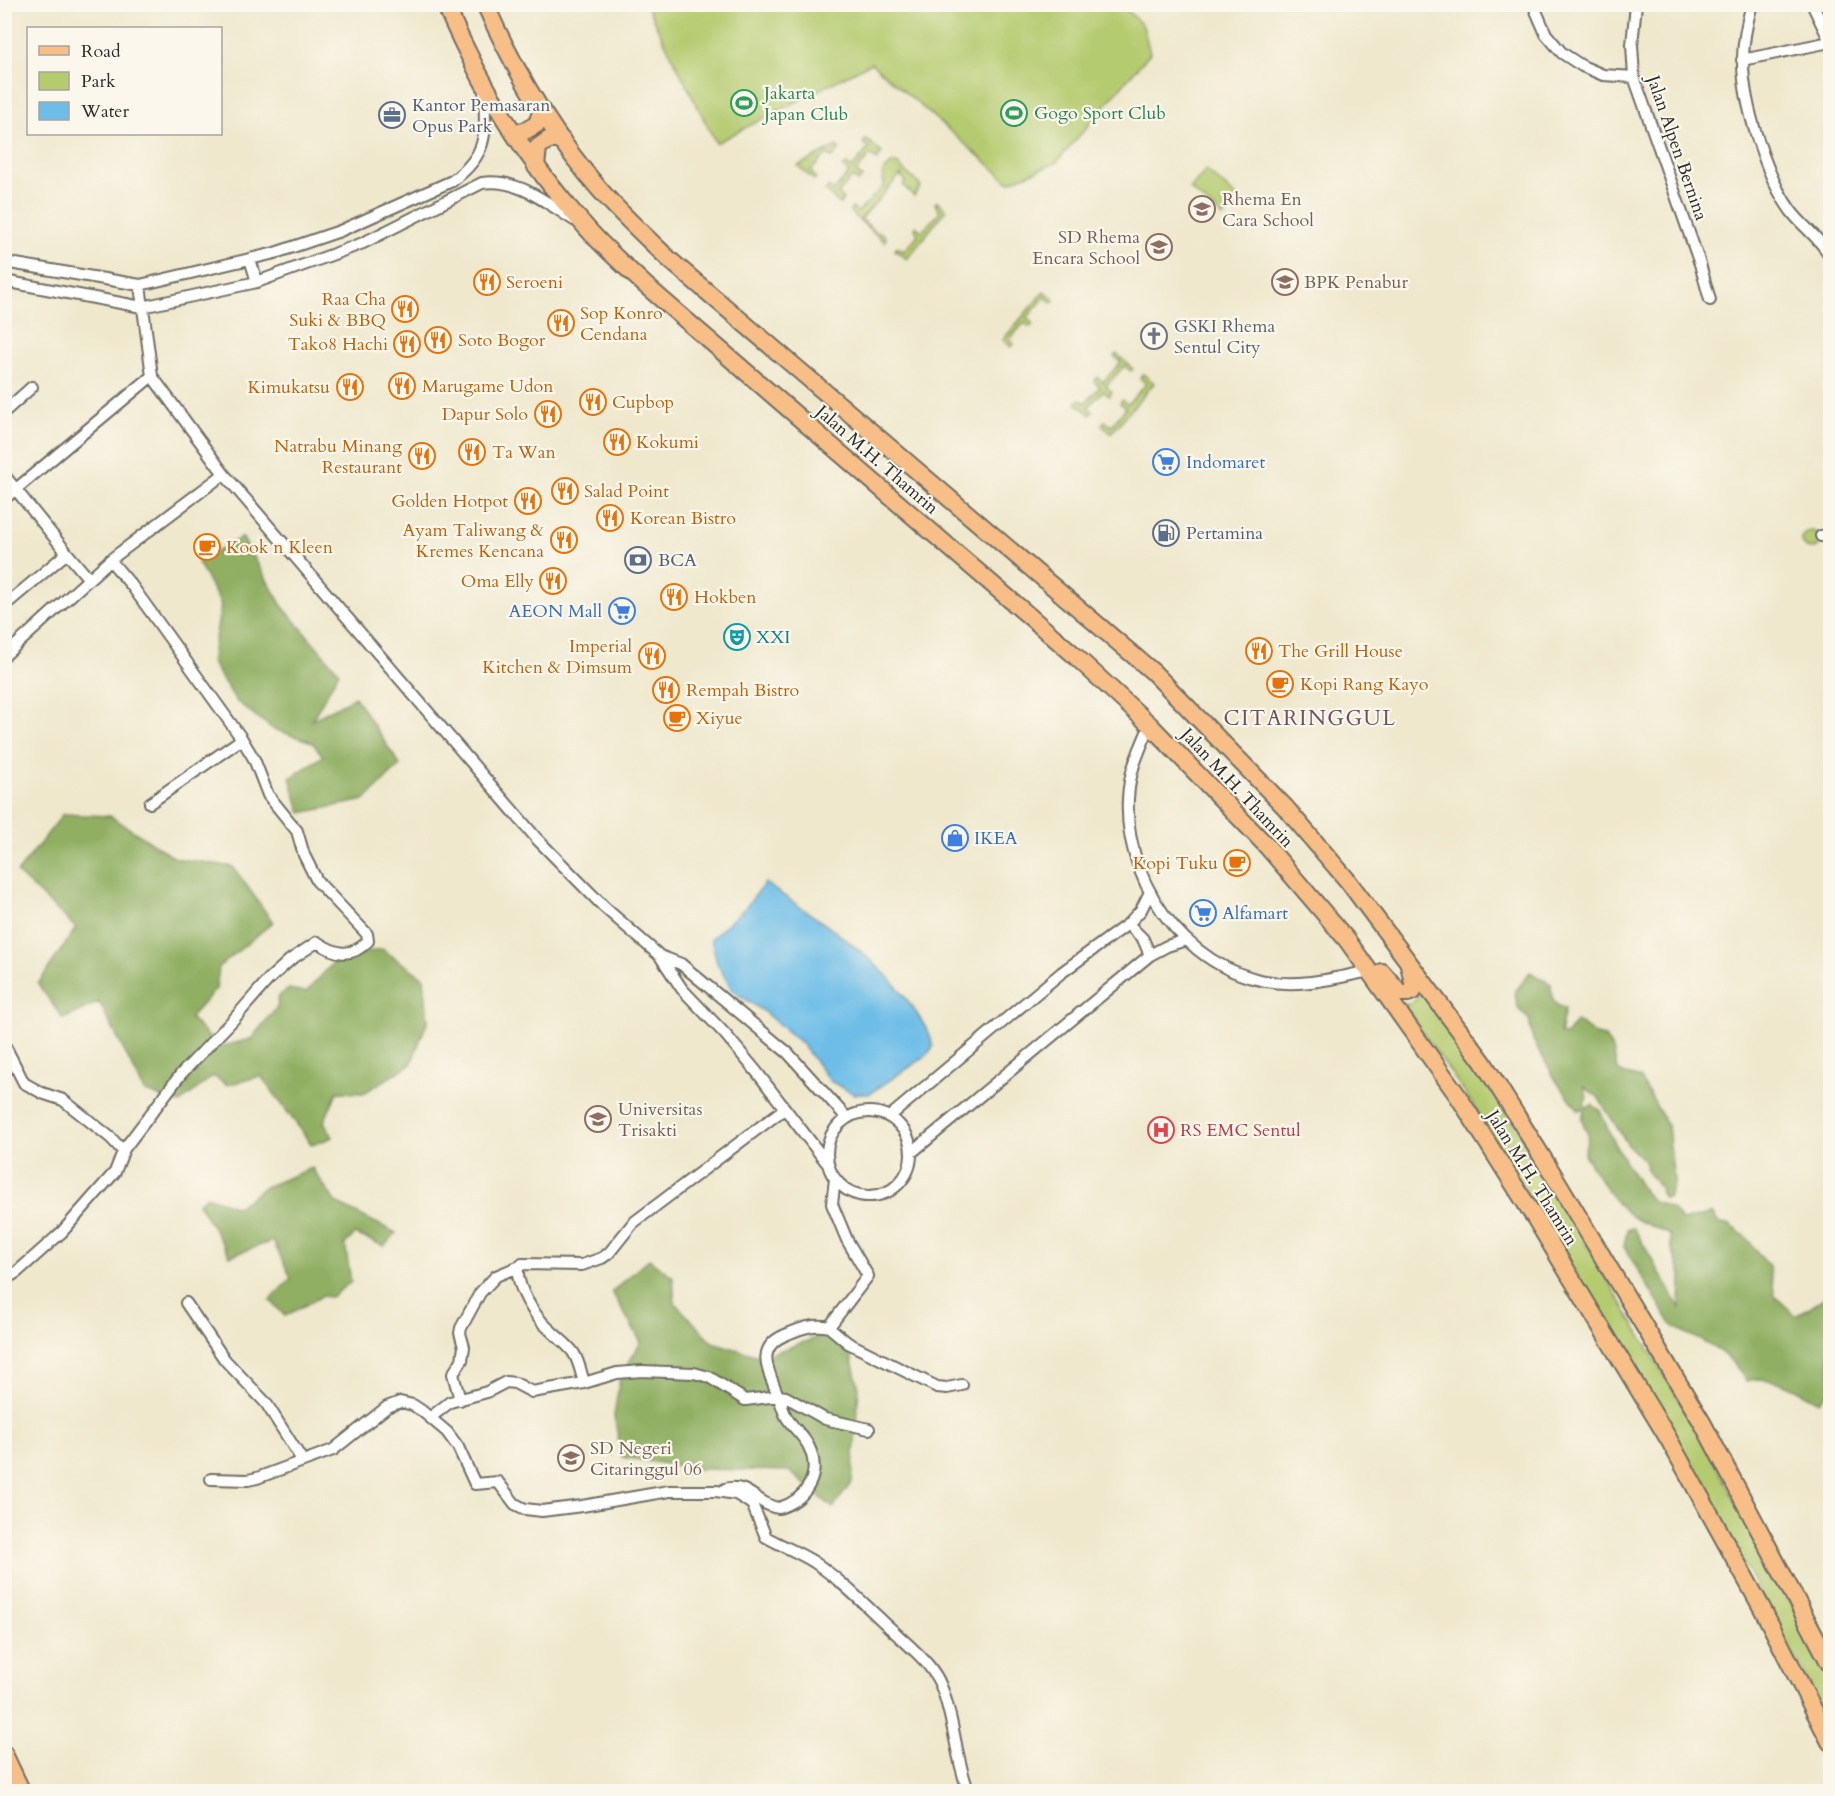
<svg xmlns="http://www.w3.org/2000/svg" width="1835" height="1796" font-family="Cardo,serif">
<rect width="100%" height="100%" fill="#fbf7ec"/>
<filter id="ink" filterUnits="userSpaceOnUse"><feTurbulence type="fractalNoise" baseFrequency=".0167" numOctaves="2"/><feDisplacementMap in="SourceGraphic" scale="12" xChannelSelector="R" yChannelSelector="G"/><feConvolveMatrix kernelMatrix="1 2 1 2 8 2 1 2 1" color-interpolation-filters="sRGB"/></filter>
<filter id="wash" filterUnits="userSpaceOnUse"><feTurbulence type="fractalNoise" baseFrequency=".008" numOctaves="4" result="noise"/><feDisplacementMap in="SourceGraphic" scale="24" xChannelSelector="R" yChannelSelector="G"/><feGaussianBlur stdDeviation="1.35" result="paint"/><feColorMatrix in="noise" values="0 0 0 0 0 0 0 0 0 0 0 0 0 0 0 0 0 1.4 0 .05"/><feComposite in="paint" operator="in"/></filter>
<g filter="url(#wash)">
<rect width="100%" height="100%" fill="#efe8cd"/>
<path fill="#b5cb6f" stroke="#707b4d" stroke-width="1.5" d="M 646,5 L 1122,5 L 1143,26 L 1150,53 L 1056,163 L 1009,182 L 871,63 L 716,143 Z
M 866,139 L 882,153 L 877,160 L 870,155 L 856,172 L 862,177 L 858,182 L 852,177 L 838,194 L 843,199 L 840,204 L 825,191 L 828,187 L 834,191 L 849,173 L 843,168 L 847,164 L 852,168 L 869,148 L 863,143 Z
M 837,146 L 840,149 L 832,158 L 826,154 L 811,171 L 816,178 L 814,180 L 798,166 Z
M 892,163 L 897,164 L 921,186 L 914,196 L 903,185 L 906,181 L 901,176 L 902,173 L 861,219 L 877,233 L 880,232 L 886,237 L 885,242 L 850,212 L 852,208 L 858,212 L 884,186 L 883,172 Z
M 1206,170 L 1239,199 L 1223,217 L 1190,189 Z
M 937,201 L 946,210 L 907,259 L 895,250 L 897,247 L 904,251 L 918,235 L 915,229 L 916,226 L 922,231 L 940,212 L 935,204 Z
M 1044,291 L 1054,300 L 1052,303 L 1045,297 L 1027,318 L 1033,324 L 1030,327 L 1024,323 L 1010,339 L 1014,344 L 1011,347 L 1003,340 Z
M 1117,354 L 1133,369 L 1131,371 L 1124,366 L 1106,386 L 1112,392 L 1109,396 L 1103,391 L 1088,407 L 1093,412 L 1090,415 L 1076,403 L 1080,399 L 1085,403 L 1100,387 L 1094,381 L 1097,377 L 1103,382 L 1121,362 L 1114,356 Z
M 1143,374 L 1154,383 L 1111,433 L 1102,424 L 1105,421 L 1111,426 L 1126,408 L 1120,403 L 1122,400 L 1128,404 L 1146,384 L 1140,378 Z
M1802 540a9 9 0 1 1 18 0a9 9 0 1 1-18 0Z
M 1419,988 L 1445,1021 L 1528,1146 L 1697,1430 L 1830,1675 L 1830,1722 L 1674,1436 L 1474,1106 L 1403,1004 L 1410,1004 L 1418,998 Z"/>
<path fill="#90af62" stroke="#5e6d46" stroke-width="1.5" d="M 242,537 L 282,606 L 339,672 L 312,720 L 355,697 L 400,765 L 365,800 L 301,813 L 290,778 L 323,756 L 312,742 L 273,729 L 237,702 L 211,662 L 221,605 L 198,562 Z
M 63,814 L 110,816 L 175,858 L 233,867 L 273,922 L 219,967 L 216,989 L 190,1018 L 219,1047 L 251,1039 L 277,1007 L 279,996 L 289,989 L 306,992 L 337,959 L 382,949 L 424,978 L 428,1020 L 411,1064 L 364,1093 L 337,1092 L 324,1122 L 333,1137 L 312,1145 L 261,1076 L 227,1085 L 213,1076 L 180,1103 L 145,1092 L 99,1002 L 63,1019 L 38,984 L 76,928 L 17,873 Z
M 1530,972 L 1551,984 C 1552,997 1551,1005 1565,1008 L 1560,1034 L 1566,1035 L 1577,1021 L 1596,1035 L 1605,1037 L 1613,1050 L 1617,1069 L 1623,1073 L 1640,1078 L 1668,1126 L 1674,1182 L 1668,1198 L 1664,1198 L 1661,1193 L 1660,1187 L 1647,1172 L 1646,1163 L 1628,1145 L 1598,1097 L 1584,1087 L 1587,1097 L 1584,1105 L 1587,1108 L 1592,1105 L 1600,1110 L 1614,1143 L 1640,1186 L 1651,1200 L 1672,1209 L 1682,1221 L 1712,1213 L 1719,1224 L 1729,1225 L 1746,1237 L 1769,1267 L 1775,1296 L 1796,1316 L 1830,1294 L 1830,1390 L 1819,1402 C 1796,1389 1772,1374 1746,1381 C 1734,1359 1718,1349 1696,1338 C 1686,1333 1679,1331 1671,1324 L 1624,1247 L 1627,1229 L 1634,1228 L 1680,1308 L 1681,1275 L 1671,1246 L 1670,1235 C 1659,1228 1647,1225 1636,1219 C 1612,1204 1599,1177 1584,1154 L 1588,1135 L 1582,1120 L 1584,1111 L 1581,1108 L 1579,1110 L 1557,1082 L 1533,1040 L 1529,1019 C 1518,1011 1516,1005 1515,992 Z
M 312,1168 L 336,1203 L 396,1233 L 384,1246 L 355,1234 L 345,1244 L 351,1282 L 331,1297 L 322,1296 L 285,1316 L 270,1300 L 291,1278 L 273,1241 L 230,1256 L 198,1203 L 207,1196 L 237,1207 L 265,1187 Z
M 649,1259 L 673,1277 L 675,1303 L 712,1342 L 762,1357 L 826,1334 L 848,1345 L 859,1388 L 852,1482 L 833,1508 L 789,1471 L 698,1469 L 622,1457 L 614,1416 L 620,1377 L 641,1342 L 612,1292 Z"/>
<path fill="#6dbde8" stroke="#4c748a" stroke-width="1.5" d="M 765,883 C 820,921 881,957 917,1014 C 924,1025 931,1034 933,1047 L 925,1057 L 869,1094 L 854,1094 L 830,1081 L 801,1043 L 764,1012 L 732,990 L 717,963 L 711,939 L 747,906 Z"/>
</g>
<g filter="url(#ink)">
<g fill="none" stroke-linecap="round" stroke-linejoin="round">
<defs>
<path id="minor" d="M 1533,4 L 1546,34 L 1562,53 L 1582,66 L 1603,75 L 1634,77
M 1636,4 L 1632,45 L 1634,77 L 1700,264 L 1710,300
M 1752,4 C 1747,22 1743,40 1743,59 C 1742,101 1766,177 1791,211 C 1803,227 1820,238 1830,256
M 1812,4 L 1830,41
M 1742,60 L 1830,42
M 250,259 L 257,282
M 4,262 L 140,285 L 275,253 L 340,231 L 452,181 C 491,153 485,130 484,87
M 4,281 L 142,307 L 257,282 L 342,251 L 363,243 L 482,183 C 518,178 545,202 574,220
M 140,285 L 152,376 L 224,474 L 537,839 L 604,907 L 660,956 L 682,989 L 725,1034 L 756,1071 L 827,1163
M 4,412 L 32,387
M 4,475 L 67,553 L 4,606
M 4,499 L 152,376
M 1821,536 L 1830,535
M 67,553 L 88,578
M 4,656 L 110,560 L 224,474
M 1150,725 C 1144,740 1136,756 1132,772 C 1111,857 1171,958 1256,979 C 1293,989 1332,979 1369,971
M 150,803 L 242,739
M 1128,924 L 1143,939 L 1150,955
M 660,956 L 681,964 L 788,1053 L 847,1118
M 4,1044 L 24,1083 L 42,1093 L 63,1100 L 111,1138 L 123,1151
M827 1154a42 42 0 1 1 84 0a42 42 0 1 1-84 0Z
M 889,1117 L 1061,973 L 1128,924 L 1141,910 L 1150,892
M 911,1153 L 1150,955 L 1167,946 L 1186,940
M 4,1280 L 17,1272 L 62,1232 L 115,1172 L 124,1149 L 181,1074 L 233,1020 L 268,980 L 290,960 L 317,942 C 335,954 351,959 368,941 L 367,934 L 317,881 L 304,855 L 297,831 L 268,795 L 254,759 L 242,739 L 132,586 L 110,560
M 186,1303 L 225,1360 L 266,1403 L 302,1460
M 829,1327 L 848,1343 L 937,1387 L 947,1388 L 962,1385
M 584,1383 C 581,1372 579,1361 573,1352 C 566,1343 557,1337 549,1329 C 535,1317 516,1287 518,1268 L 522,1264 L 582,1265 L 602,1258 L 609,1253 L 633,1223 L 784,1109
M 460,1400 L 453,1374 L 462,1360 L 464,1347 L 460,1333 L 461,1328 L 480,1293 L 496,1276 L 520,1266
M 431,1417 L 450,1402 L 487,1392 L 506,1382 L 515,1383 L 532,1392 L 584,1383 L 617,1373 L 642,1371 L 694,1373 L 709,1377 L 745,1400 L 779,1396 L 786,1397 L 825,1419 L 869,1429
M 211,1479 L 248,1480 L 257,1478 L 333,1450 L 387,1407 L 400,1402 L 413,1405 L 422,1411 L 447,1432 L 458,1447 L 475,1484 L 498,1482 L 515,1504 L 525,1509 L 542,1511 L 582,1506 L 669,1491 L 716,1491 L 736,1494 L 752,1504 L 766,1537 C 782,1546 798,1552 814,1562 C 842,1581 865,1605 890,1628 C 908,1645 932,1663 941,1686 C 955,1720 955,1759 969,1792
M 725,1489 C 748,1482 758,1506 779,1508 C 806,1500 822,1475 809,1447 C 804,1436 793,1428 787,1418 C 782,1410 781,1401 777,1393 C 768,1370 755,1348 785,1335 C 800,1329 813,1323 829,1327 L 868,1276 L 847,1240 L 832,1204 L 835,1179"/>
<path id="primary" d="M 445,4 C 480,85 526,161 585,226 C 603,247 624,265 644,284 L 1072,653 L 1150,725 L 1265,844 L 1347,940 L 1458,1096 L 1535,1218 L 1668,1438 L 1763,1610 L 1830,1742
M 485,4 C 515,72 552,134 600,190 C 622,215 647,238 671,261 L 1153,672 L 1285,807 L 1348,881 L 1483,1062 L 1551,1171 L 1703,1424 L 1830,1664
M 513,132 L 525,131 L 537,124 L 541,111
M 536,167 L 538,147 L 548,140 L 562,140
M 1382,972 L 1400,993 L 1408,993 L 1413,991 L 1413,982 L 1409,965
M 4,1754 L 22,1792"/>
</defs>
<use href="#minor" stroke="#706d64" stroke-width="14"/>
<use href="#primary" stroke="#706d64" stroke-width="20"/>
<use href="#minor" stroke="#fff" stroke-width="10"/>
<use href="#primary" stroke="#f7be87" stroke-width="16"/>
</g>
</g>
<defs>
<symbol id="stadium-ring" viewBox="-11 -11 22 22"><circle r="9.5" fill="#fbf7ec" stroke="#2e9e5b" stroke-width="1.5"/><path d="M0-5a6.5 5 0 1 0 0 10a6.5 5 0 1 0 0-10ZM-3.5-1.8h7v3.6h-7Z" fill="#2e9e5b"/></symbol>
<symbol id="office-ring" viewBox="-11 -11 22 22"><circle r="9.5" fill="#fbf7ec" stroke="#5c6f8a" stroke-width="1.5"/><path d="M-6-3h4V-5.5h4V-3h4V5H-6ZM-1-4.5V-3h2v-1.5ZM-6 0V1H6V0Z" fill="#5c6f8a"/></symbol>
<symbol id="school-ring" viewBox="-11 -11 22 22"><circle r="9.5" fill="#fbf7ec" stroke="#8d6e63" stroke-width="1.5"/><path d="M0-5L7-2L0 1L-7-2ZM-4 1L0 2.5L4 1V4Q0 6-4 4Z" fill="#8d6e63"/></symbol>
<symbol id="restaurant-ring" viewBox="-11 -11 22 22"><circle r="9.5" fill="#fbf7ec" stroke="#e8710a" stroke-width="1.5"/><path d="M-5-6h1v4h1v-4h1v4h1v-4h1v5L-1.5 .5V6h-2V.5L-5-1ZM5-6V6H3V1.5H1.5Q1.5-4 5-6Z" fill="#e8710a"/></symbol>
<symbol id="church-ring" viewBox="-11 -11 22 22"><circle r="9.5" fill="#fbf7ec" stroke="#6b7280" stroke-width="1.5"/><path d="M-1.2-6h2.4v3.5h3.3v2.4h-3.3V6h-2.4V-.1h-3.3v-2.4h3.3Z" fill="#6b7280"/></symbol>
<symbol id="supermarket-ring" viewBox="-11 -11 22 22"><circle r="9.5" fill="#fbf7ec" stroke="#3f7fe0" stroke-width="1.5"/><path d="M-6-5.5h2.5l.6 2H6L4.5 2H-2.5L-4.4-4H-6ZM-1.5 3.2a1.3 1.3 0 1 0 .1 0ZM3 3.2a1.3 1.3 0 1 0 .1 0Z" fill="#3f7fe0"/></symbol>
<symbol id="fuel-ring" viewBox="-11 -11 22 22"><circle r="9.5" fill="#fbf7ec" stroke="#5c6f8a" stroke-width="1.5"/><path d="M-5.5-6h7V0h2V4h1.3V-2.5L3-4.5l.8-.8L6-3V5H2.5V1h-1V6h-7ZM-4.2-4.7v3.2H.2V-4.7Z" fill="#5c6f8a"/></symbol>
<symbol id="cafe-ring" viewBox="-11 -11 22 22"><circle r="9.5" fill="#fbf7ec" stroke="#e8710a" stroke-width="1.5"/><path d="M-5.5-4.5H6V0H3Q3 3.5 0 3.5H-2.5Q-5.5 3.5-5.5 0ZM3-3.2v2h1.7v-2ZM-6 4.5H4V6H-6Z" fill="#e8710a"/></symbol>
<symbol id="bank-ring" viewBox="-11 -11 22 22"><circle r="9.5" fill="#fbf7ec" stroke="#5c6f8a" stroke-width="1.5"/><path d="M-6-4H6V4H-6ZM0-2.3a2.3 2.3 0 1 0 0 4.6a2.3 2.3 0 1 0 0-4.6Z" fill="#5c6f8a"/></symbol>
<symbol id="theatre-ring" viewBox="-11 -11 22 22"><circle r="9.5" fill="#fbf7ec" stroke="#0f9aa8" stroke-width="1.5"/><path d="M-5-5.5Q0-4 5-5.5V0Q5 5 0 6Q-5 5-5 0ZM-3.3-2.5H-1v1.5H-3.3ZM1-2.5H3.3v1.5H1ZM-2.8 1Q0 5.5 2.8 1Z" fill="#0f9aa8"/></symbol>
<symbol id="shop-ring" viewBox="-11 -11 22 22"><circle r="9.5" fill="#fbf7ec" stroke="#3f7fe0" stroke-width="1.5"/><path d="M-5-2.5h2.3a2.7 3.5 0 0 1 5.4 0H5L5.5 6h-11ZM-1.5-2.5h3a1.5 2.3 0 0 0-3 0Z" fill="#3f7fe0"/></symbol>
<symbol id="university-ring" viewBox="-11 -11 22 22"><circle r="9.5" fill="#fbf7ec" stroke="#8d6e63" stroke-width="1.5"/><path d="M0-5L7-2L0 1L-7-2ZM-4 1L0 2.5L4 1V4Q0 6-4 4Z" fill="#8d6e63"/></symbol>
<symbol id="hospital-ring" viewBox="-11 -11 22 22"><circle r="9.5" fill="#fbf7ec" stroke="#e0444e" stroke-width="1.5"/><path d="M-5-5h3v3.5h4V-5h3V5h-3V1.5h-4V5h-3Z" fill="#e0444e"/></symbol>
</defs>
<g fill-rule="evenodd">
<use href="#stadium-ring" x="729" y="88" width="30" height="30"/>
<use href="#stadium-ring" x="999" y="98" width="30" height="30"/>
<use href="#office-ring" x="377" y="100" width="30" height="30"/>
<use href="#school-ring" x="1187" y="194" width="30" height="30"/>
<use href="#school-ring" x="1144" y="232" width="30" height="30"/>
<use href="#restaurant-ring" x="472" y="267" width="30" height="30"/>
<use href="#school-ring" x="1270" y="267" width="30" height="30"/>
<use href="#restaurant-ring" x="390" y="294" width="30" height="30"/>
<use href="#restaurant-ring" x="546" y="308" width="30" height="30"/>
<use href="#church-ring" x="1139" y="321" width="30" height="30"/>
<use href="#restaurant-ring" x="423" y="325" width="30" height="30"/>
<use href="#restaurant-ring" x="392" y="329" width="30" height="30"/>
<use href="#restaurant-ring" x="387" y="371" width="30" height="30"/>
<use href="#restaurant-ring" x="335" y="372" width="30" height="30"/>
<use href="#restaurant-ring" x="578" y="387" width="30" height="30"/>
<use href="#restaurant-ring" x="533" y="399" width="30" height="30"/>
<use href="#restaurant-ring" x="602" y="427" width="30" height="30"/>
<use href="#restaurant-ring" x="457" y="437" width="30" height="30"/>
<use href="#restaurant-ring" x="407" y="441" width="30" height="30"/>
<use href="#supermarket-ring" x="1151" y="447" width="30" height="30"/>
<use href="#restaurant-ring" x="550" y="476" width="30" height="30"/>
<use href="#restaurant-ring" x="513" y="486" width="30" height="30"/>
<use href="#restaurant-ring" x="595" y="503" width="30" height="30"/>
<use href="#fuel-ring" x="1151" y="518" width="30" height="30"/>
<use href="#restaurant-ring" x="549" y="525" width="30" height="30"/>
<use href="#cafe-ring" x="192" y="532" width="30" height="30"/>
<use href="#bank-ring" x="623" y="545" width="30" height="30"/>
<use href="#restaurant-ring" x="538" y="566" width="30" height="30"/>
<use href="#restaurant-ring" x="659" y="582" width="30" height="30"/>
<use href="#supermarket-ring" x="607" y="596" width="30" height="30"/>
<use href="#theatre-ring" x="722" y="622" width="30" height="30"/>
<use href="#restaurant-ring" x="1244" y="636" width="30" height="30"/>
<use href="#restaurant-ring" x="637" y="641" width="30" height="30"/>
<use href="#cafe-ring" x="1265" y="669" width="30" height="30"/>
<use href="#restaurant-ring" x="651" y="675" width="30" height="30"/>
<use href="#cafe-ring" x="662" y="703" width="30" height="30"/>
<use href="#shop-ring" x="940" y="823" width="30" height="30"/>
<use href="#cafe-ring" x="1222" y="848" width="30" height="30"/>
<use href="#supermarket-ring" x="1188" y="898" width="30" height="30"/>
<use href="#university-ring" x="583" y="1104" width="30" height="30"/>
<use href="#hospital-ring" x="1146" y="1115" width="30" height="30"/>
<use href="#school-ring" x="556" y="1443" width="30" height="30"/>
</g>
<g text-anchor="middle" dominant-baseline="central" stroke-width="4.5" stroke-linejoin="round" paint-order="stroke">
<g font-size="18" fill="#27864d" stroke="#fbf7ec" text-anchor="start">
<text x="764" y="93">Jakarta<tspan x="764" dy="21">Japan Club</tspan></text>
<text x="1034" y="113">Gogo Sport Club</text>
</g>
<g font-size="18" fill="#4e5e75" stroke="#fbf7ec" text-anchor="start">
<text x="412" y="105">Kantor Pemasaran<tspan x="412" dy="21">Opus Park</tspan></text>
<text x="1186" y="533">Pertamina</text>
<text x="658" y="560">BCA</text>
</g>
<g font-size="18" fill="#2b2b2b" stroke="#fbf7ec">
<text transform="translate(1677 148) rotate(71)">Jalan Alpen Bernina</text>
<text transform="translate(877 460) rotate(41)">Jalan M.H. Thamrin</text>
<text transform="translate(1237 788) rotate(47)">Jalan M.H. Thamrin</text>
<text transform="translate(1532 1178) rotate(58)">Jalan M.H. Thamrin</text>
</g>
<g font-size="18" fill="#785e54" stroke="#fbf7ec" text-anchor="start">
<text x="1222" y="199">Rhema En<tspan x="1222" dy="21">Cara School</tspan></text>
<text x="1140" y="237" text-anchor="end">SD Rhema<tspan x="1140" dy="21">Encara School</tspan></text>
<text x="1304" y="282">BPK Penabur</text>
<text x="618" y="1109">Universitas<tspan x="618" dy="21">Trisakti</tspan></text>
<text x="590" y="1448">SD Negeri<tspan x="590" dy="21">Citaringgul 06</tspan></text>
</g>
<g font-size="18" fill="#c56008" stroke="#fbf7ec" text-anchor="start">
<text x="506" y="282">Seroeni</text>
<text x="386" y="299" text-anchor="end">Raa Cha<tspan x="386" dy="21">Suki &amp; BBQ</tspan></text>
<text x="580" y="313">Sop Konro<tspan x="580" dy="21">Cendana</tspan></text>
<text x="458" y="340">Soto Bogor</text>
<text x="388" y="344" text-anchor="end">Tako8 Hachi</text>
<text x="422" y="386">Marugame Udon</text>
<text x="330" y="387" text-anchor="end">Kimukatsu</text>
<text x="612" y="402">Cupbop</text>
<text x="528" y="414" text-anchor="end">Dapur Solo</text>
<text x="636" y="442">Kokumi</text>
<text x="402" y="446" text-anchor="end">Natrabu Minang<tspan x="402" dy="21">Restaurant</tspan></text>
<text x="492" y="452">Ta Wan</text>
<text x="584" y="491">Salad Point</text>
<text x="508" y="501" text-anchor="end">Golden Hotpot</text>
<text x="630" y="518">Korean Bistro</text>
<text x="544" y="530" text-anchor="end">Ayam Taliwang &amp;<tspan x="544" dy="21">Kremes Kencana</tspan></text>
<text x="226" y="547">Kook n Kleen</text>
<text x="534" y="581" text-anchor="end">Oma Elly</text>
<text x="694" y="597">Hokben</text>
<text x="632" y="646" text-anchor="end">Imperial<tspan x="632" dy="21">Kitchen &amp; Dimsum</tspan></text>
<text x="1278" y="651">The Grill House</text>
<text x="1300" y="684">Kopi Rang Kayo</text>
<text x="686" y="690">Rempah Bistro</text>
<text x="696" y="718">Xiyue</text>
<text x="1218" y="863" text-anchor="end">Kopi Tuku</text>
</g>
<g font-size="18" fill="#5b616d" stroke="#fbf7ec" text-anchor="start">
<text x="1174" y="326">GSKI Rhema<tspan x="1174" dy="21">Sentul City</tspan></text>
</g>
<g font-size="18" fill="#366cbe" stroke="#fbf7ec" text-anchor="start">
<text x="1186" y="462">Indomaret</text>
<text x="602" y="611" text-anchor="end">AEON Mall</text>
<text x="974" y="838">IKEA</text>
<text x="1222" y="913">Alfamart</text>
</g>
<g font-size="18" fill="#0d838f" stroke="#fbf7ec" text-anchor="start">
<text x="756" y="637">XXI</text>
</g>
<g font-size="18" fill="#be3a42" stroke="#fbf7ec" text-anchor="start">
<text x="1180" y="1130">RS EMC Sentul</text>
</g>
<g font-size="21" letter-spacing="1.5" fill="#6d5362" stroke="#fbf7ec">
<text x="1310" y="718">CITARINGGUL</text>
</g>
</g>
<rect width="1835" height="1796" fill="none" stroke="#fbf7ec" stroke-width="24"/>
<rect x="27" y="27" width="195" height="108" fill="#fbf7ec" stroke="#a8a59f" stroke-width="1.5"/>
<rect x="39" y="46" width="30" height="9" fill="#f7be87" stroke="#a8a59f" stroke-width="1.5"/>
<text x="81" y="57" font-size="18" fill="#2b2b2b">Road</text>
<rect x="39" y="72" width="30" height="18" fill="#b5cb6f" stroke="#a8a59f" stroke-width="1.5"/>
<text x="81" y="87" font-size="18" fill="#2b2b2b">Park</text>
<rect x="39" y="102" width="30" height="18" fill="#6dbde8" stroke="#a8a59f" stroke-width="1.5"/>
<text x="81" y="117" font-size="18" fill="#2b2b2b">Water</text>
</svg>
